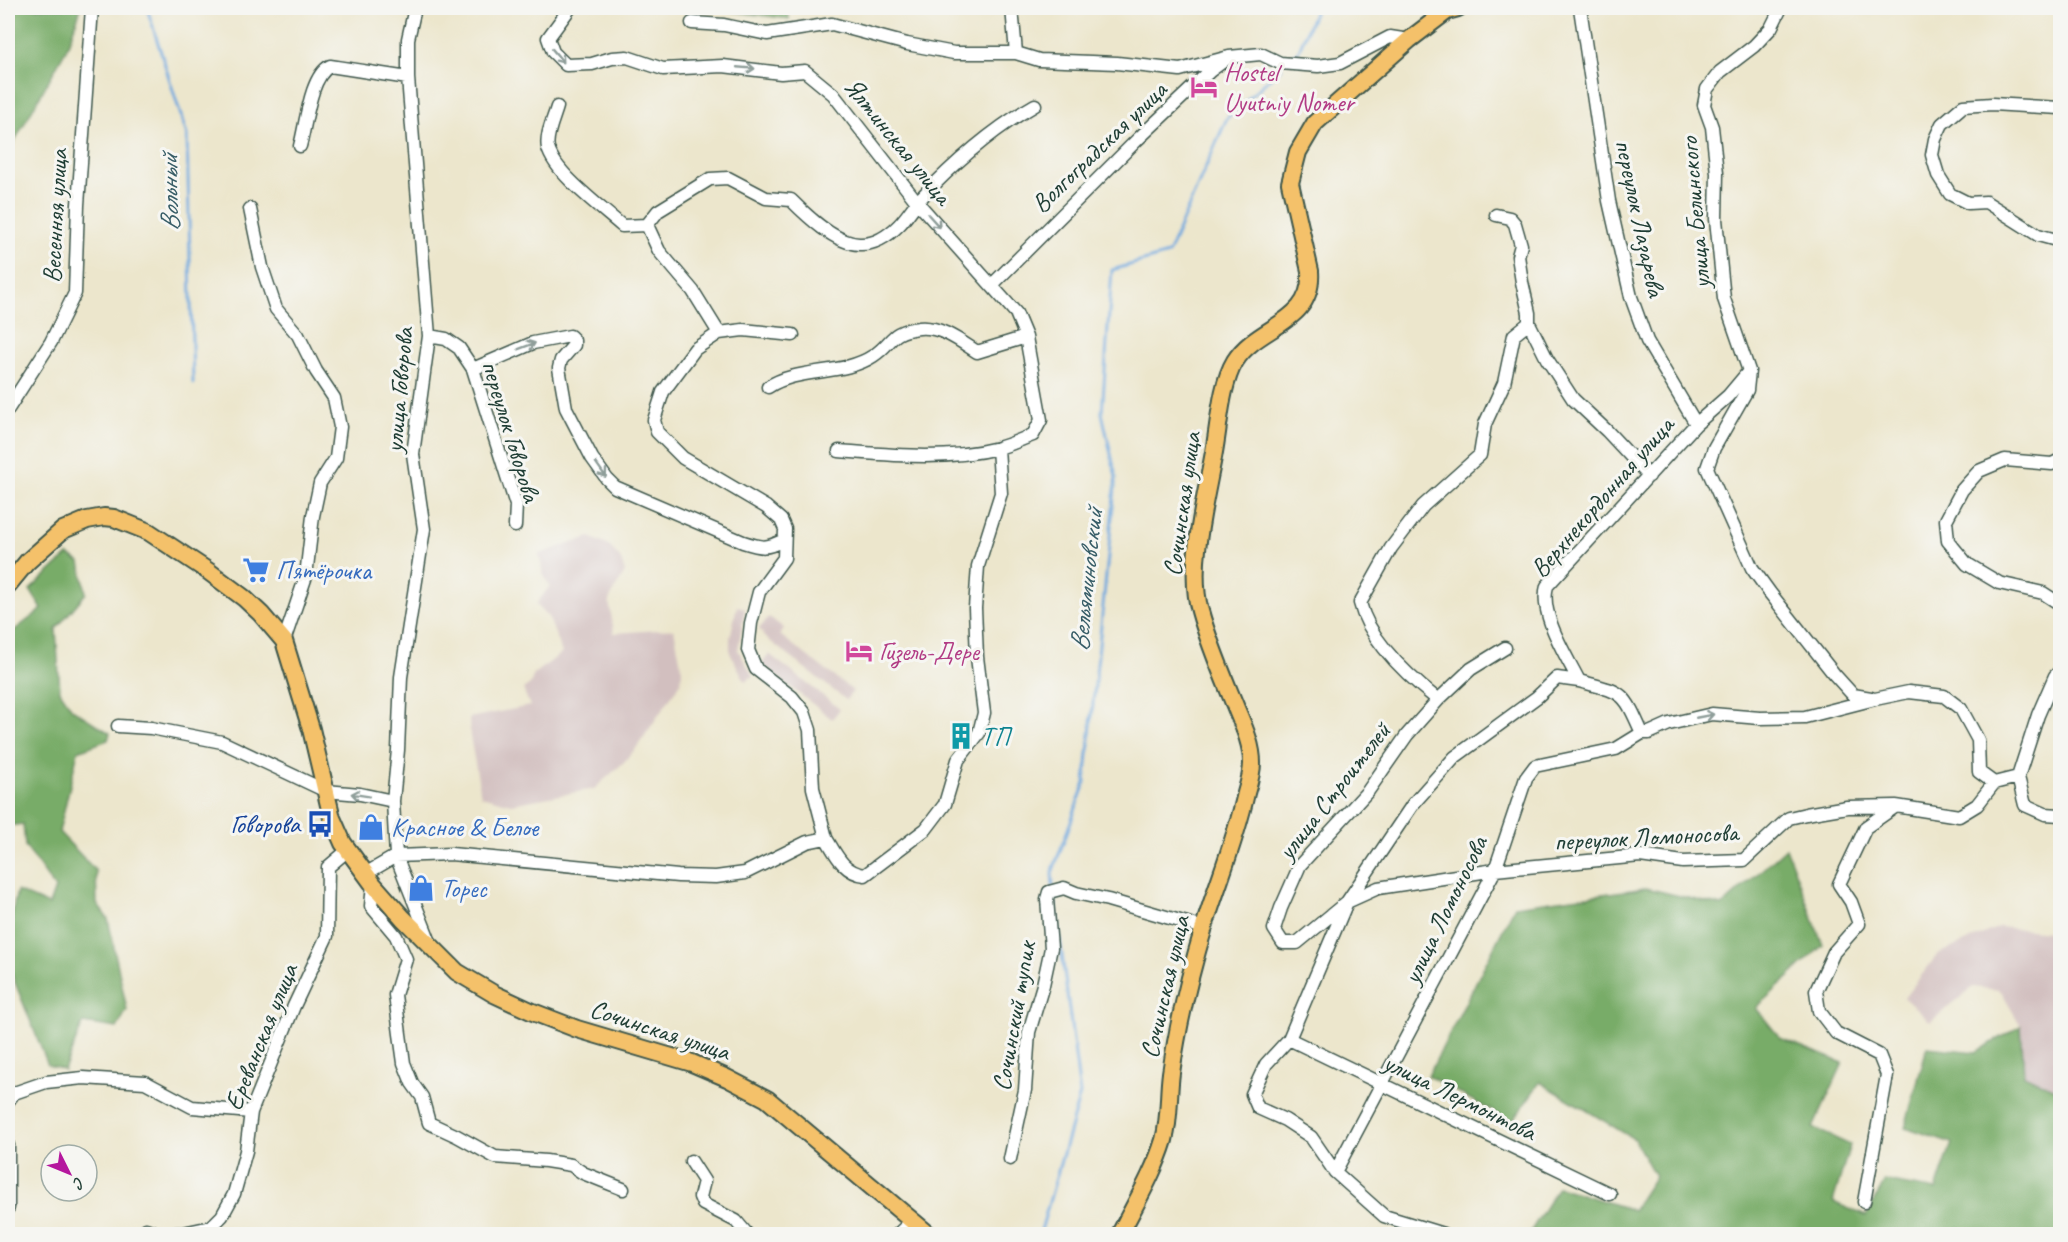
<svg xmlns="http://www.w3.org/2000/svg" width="2068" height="1242" font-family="Caveat,sans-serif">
<rect width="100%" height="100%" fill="#f6f6f2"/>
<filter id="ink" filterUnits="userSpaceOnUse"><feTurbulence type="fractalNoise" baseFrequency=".0167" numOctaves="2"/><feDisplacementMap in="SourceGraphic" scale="12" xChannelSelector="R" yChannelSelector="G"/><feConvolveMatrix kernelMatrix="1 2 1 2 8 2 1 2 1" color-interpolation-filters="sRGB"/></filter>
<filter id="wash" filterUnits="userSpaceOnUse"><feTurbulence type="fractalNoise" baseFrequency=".008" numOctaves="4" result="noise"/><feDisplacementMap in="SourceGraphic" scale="24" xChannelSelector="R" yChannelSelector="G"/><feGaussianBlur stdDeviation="1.35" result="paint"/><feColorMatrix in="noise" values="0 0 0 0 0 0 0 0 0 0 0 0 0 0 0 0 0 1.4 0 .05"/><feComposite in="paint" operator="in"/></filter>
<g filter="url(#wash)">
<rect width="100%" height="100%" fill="#ece6cc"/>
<path fill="#d2bfbf" d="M 590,537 L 609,546 L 620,558 L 625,572 L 609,600 L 614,633 L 674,629 L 682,670 L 681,682 L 637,747 L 623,763 L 594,789 L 511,804 L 481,796 L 470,736 L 469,718 L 530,706 L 523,689 L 530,684 L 534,674 L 562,653 L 549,618 L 536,604 L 550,586 L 543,574 L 539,554 Z
M 737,606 L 745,608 L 738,650 L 753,676 L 745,681 L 730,653 L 730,638 Z
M 769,617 L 784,628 L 780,635 L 853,691 L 846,700 L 762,635 L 763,633 L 759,629 Z
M 769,654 L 840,709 L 832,719 L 761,664 Z
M 1999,927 L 2060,933 L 2060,1091 L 2024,1075 L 2021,1026 L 2000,990 L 1973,987 L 1930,1022 L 1904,998 L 1938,954 Z"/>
<path fill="#78ac68" stroke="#4c744e" stroke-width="1.5" d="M 8,8 L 81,8 L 67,48 L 8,153 Z
M 708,8 L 789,8 L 789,19 Z
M 68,555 L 80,562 L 86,593 L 56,629 L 60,691 L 72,709 L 110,733 L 108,740 L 78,751 L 59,832 L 96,871 L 97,904 L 108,919 L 127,1010 L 117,1028 L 83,1023 L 64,1070 L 48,1065 L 8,965 L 8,931 L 17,891 L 49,905 L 55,888 L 25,846 L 23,824 L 8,826 L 8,635 L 42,609 L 30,590 Z
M 1786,848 L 1823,945 L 1756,1008 L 1780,1038 L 1843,1063 L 1813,1128 L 1850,1145 L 1833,1202 L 1866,1216 L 1885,1181 L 1936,1190 L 1952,1143 L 1905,1127 L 1927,1047 L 1976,1052 L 2021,1026 L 2024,1075 L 2060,1091 L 2060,1234 L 1529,1234 L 1558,1187 L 1633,1210 L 1655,1176 L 1634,1139 L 1540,1082 L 1512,1122 L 1428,1076 L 1515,906 L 1646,888 L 1722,906 Z"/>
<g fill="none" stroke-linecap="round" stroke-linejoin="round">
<path stroke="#6fa8de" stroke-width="3" d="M 147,8 L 187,135 L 193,383
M 1290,59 L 1299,50 L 1316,8
M 1053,886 L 1052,873 L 1085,783 L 1116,477 L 1102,413 L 1112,270 L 1168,254 L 1227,118 L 1281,68
M 1040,1234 L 1080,1094 L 1054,893"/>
</g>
</g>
<g filter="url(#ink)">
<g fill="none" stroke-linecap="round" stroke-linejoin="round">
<defs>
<path id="minor" d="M 415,8 L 408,39 L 408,78 L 429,336 L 413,454 L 424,529 L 401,677 L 398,750 L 393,801 L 396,856 L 430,942
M 570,8 L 548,38 L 553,52 L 566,65 L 592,64 L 612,58 L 627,57 L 663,69 L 723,66 L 781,73 L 805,71 L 833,94 L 917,202 L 1016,313 L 1026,337 L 1041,420 L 1033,435 C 1022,439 1010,445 998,448 C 946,461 891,455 839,451
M 1012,8 L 1016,53
M 1580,8 L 1609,201 L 1631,297 L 1647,341 L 1696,424
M 1781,8 L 1771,28 L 1754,46 L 1720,72 L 1707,89 L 1704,105 L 1712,127 L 1717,173 L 1716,219 L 1724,299 L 1749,371 L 1747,390 L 1714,448 L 1707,468 L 1752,568 L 1770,593 L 1834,674 L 1853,695 L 1871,698
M 692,23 L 724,25 L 767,34 L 832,24 L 907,44 L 954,53 L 1016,53 L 1039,60 L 1117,63 L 1180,70 L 1229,57
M 557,107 C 554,118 545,136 548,148 C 555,174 602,208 622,226 L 647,225
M 2060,108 L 1992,104 L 1963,106 L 1942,124 L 1935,139 L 1932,155 L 1938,175 L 1950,194 L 1968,203 L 1986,202 L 2038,235 L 2060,241
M 300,146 C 306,125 310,76 330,66 L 408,78
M 250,209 L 262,267 L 276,309 L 298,335 L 316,371 L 334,398 L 340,427 L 336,458 L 320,483 L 313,516 L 306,576 L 284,641
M 1496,215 L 1510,218 L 1515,224 L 1521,245 L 1518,256 L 1522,282 L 1529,313 L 1529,323 L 1547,359 L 1573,399 L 1607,431 L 1649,476
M 992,285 L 1138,139 L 1210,71 L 1229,57 L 1261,54 L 1280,63 L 1318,66 L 1340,63 L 1390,37 L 1409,40
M 719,333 L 693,291 L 659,251 L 647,225 L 658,211 L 710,179 L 728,178 L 766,198 L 791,200 C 807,216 835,243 859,244 C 874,245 888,236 899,225 C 906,218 912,208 919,200 C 954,163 991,130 1035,105
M 793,335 L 743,330 L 719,333 L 695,349 L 663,392 L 654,420 L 657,432 L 683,458 L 766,507 L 781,520 L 785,529 L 784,558 L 759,592 L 751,623 L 748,650 L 756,669 L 792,697 L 804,712 L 810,730 L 813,788 L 826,838
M 429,336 L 446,339 L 459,348 L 473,369 L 516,505 L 515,526
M 473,369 L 533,343 L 570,336 L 574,340 L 574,345 L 561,360 L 559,368 L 566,408 L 592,458 L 607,479 L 615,487 L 743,542 C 762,548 766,549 784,540
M 768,387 C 798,367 843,376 873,356 C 893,343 889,331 919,328 C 941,326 960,341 977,352 L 1026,337
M 8,409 L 51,342 L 75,293 L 78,205 L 92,8
M 2060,460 L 2052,464 L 2005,460 L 1979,471 L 1962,490 L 1946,520 L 1948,541 L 1967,564 L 1999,583 L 2043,593 L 2060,604
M 1505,648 L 1471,669 L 1438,700 L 1407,735 L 1368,791 L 1300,865 L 1281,908 L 1274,929 L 1283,943 L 1297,943 L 1347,902 L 1378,888 L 1495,870 L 1640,856 L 1683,862 L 1744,860 L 1789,818 L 1806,814 L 1847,807 L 1896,806 L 1959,816 L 1977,805 L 1994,783
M 2060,671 L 2055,676 L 2038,715 L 2018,777 L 2025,805 L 2045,814 L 2060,815
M 1579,681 C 1624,693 1623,690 1642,733
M 1438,700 C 1409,677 1369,640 1360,603 L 1391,548 L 1423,506 L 1480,455 L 1485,424 L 1504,383 L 1514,335 L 1529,323
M 118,726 L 151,728 L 222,742 L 326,791 L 360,794 L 393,801
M 365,874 L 396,856 L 451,854 L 678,876 L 716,877 L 745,873 L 807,842 L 826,838 C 836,855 844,873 865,875 L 926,829 L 945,804 L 958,760 L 979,733 L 984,713 L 977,657 L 975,608 L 978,566 L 1001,493 L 998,448
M 373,884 L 371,906 L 396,936 L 406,959 L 395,995 L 400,1034 L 404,1063 L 412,1083 L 422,1097 L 429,1123 L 457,1136 L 495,1157 L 546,1161 L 571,1165 L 583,1173 L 623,1189
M 1289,1039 L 1610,1194
M 8,1101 L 14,1093 L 46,1082 L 83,1078 L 145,1082 L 192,1107 L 251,1112
M 8,1145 L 8,1208
M 1010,1159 L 1025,1090 L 1029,1032 L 1043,985 L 1051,948 L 1047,899 L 1049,892 L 1064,888 L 1076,893 L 1108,900 L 1204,928
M 691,1161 L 704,1181 L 700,1197 L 703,1204 L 736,1221 L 747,1234
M 1335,1172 L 1495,870 L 1526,778 L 1535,766 L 1616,749 L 1642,733 L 1649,733 L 1669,724 L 1712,714 L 1760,718 L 1805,717 L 1875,699 L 1909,692 L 1944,696 L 1961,709 L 1978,740 L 1979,772 L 1994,783 L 2018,777
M 1864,1202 L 1887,1075 L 1879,1055 L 1836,1033 L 1819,1011 L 1816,991 L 1834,952 L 1859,924 L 1851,902 L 1839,884 L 1866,827 L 1896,806
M 146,1229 L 160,1234
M 161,1234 L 183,1233 L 211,1227 L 222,1216 L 234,1194 L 246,1151 L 251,1112 L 294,1006 L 327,936 L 328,867 L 348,850
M 898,1234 L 912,1221
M 1443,1234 L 1384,1216 L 1335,1172 L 1311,1137 L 1285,1120 L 1258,1108 L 1252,1094 L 1266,1064 L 1289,1039 L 1347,902 L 1413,804 L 1455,757 L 1537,697 L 1557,678 L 1579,681 C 1566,655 1539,614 1547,586 L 1696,424 L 1728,396 L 1749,371"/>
<path id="highway" d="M 8,585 L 27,562 L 63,530 L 87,520 L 104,517 L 114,518 L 149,532 L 208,571 L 244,598 L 261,614 L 284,641 L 311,729 L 332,818 L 343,843 L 373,884 L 403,918 L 457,972 L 494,994 L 533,1012 L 577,1029 L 692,1063 L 727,1078 L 767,1099 L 928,1234
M 1120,1234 C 1135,1204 1154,1173 1164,1140 C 1170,1118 1168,1096 1171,1073 C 1178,1024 1190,974 1204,927 C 1218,882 1236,839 1246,793 C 1249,783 1252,773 1252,763 C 1252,744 1243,725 1236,708 C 1223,676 1209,644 1200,611 C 1187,567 1206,498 1214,452 C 1219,425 1221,384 1235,361 C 1257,325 1314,324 1310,271 L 1290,183 L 1298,152 L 1315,123 L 1409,40 L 1447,11 L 1458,8"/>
</defs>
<use href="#minor" stroke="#3e564b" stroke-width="15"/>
<use href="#highway" stroke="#3e564b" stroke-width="20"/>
<use href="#minor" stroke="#fff" stroke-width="12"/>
<use href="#highway" stroke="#f4c16a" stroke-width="16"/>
</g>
<defs><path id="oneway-shaft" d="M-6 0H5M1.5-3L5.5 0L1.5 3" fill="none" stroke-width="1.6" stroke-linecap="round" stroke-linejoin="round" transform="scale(1.5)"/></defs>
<g stroke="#8f9e9a">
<use href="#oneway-shaft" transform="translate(558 56) rotate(50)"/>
<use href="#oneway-shaft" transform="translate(746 68) rotate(5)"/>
<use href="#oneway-shaft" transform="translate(934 221) rotate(48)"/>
<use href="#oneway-shaft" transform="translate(527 346) rotate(-21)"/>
<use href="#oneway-shaft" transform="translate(601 470) rotate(55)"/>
<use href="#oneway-shaft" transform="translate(1705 716) rotate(-11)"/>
<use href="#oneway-shaft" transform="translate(360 795) rotate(-171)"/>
</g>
</g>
<defs>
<symbol id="hotel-bare" viewBox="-9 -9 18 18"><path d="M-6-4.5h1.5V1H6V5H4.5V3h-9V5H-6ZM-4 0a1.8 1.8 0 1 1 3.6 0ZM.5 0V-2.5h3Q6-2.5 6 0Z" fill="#d1479c" stroke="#f6f6f2" stroke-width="2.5" paint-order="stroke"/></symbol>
<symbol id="supermarket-bare" viewBox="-9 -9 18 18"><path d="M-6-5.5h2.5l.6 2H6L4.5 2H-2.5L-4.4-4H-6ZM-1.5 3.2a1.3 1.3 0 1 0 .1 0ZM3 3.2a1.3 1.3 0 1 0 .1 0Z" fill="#3f7fe0" stroke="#f6f6f2" stroke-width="2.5" paint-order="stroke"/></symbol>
<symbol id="building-bare" viewBox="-9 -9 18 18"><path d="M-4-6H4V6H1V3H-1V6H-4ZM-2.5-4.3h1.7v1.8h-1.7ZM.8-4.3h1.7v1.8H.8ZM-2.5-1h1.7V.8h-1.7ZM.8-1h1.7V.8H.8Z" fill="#0f9aa8" stroke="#f6f6f2" stroke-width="2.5" paint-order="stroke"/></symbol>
<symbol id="bus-bare" viewBox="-9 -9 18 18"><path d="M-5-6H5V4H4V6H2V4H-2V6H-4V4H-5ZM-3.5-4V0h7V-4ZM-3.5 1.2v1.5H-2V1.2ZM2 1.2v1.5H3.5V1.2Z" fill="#1a4fb4" stroke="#f6f6f2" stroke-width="2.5" paint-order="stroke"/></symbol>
<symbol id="shop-bare" viewBox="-9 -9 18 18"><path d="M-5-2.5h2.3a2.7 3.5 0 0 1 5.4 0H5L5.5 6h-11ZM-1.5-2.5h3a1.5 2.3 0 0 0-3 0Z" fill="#3f7fe0" stroke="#f6f6f2" stroke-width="2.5" paint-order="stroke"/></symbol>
</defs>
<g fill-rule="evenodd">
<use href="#hotel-bare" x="1185" y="68" width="38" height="38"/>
<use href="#supermarket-bare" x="237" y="551" width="38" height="38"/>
<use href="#hotel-bare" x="840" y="632" width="38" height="38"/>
<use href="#building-bare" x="942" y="717" width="38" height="38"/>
<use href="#bus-bare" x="301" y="805" width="38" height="38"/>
<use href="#shop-bare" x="352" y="808" width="38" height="38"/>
<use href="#shop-bare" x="402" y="869" width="38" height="38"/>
</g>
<g text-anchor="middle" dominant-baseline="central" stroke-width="6" stroke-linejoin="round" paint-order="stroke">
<g font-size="26" fill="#b23c85" stroke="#f6f6f2" text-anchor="start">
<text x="1224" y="72">Hostel<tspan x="1224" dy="30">Uyutniy Nomer</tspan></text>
<text x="879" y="651">Гизель-Дере</text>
</g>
<g font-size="26" fill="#1f3d34" stroke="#f6f6f2">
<text transform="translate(898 141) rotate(51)">Ялтинская улица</text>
<text transform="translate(1099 147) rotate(-44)">Волгоградская улица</text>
<text transform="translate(1695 213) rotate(-95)">улица Белинского</text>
<text transform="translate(55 216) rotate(-87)">Весенняя улица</text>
<text transform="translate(1640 218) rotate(78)">переулок Лазарева</text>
<text transform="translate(399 390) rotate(-85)">улица Говорова</text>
<text transform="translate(511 431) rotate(73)">переулок Говорова</text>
<text transform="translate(1602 497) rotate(-49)">Верхнекордонная улица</text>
<text transform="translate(1182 504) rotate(-82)">Сочинская улица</text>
<text transform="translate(1334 791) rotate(-52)">улица Строителей</text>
<text transform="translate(1646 837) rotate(-3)">переулок Ломоносова</text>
<text transform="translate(1445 910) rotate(-64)">улица Ломоносова</text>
<text transform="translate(1165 987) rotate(-77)">Сочинская улица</text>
<text transform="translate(1014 1016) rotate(-80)">Сочинский тупик</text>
<text transform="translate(660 1030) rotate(18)">Сочинская улица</text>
<text transform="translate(261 1037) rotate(-68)">Ереванская улица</text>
<text transform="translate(1460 1097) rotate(26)">улица Лермонтова</text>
</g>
<g font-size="26" fill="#366cbe" stroke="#f6f6f2" text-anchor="start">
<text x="276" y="570">Пятёрочка</text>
<text x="391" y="827">Красное &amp; Белое</text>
<text x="441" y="888">Торес</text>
</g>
<g font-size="26" fill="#0d838f" stroke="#f6f6f2" text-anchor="start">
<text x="981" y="736">ТП</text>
</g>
<g font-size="26" fill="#164399" stroke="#f6f6f2" text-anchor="end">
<text x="300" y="824">Говорова</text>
</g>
<g font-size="27" font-style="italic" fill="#375d67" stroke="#f6f6f2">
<text transform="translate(169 193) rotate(-91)">Вольный</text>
<text transform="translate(1086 580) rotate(-84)">Вельяминовский</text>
</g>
</g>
<rect width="2068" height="1242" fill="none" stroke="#f6f6f2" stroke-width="30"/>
<g transform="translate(69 1173) rotate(133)"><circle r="28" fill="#f6f6f2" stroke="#a0aca6" stroke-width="1.5"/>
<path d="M0-4.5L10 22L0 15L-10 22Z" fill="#b5179e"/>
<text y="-9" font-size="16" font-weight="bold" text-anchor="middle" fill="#1f3d34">С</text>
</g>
</svg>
